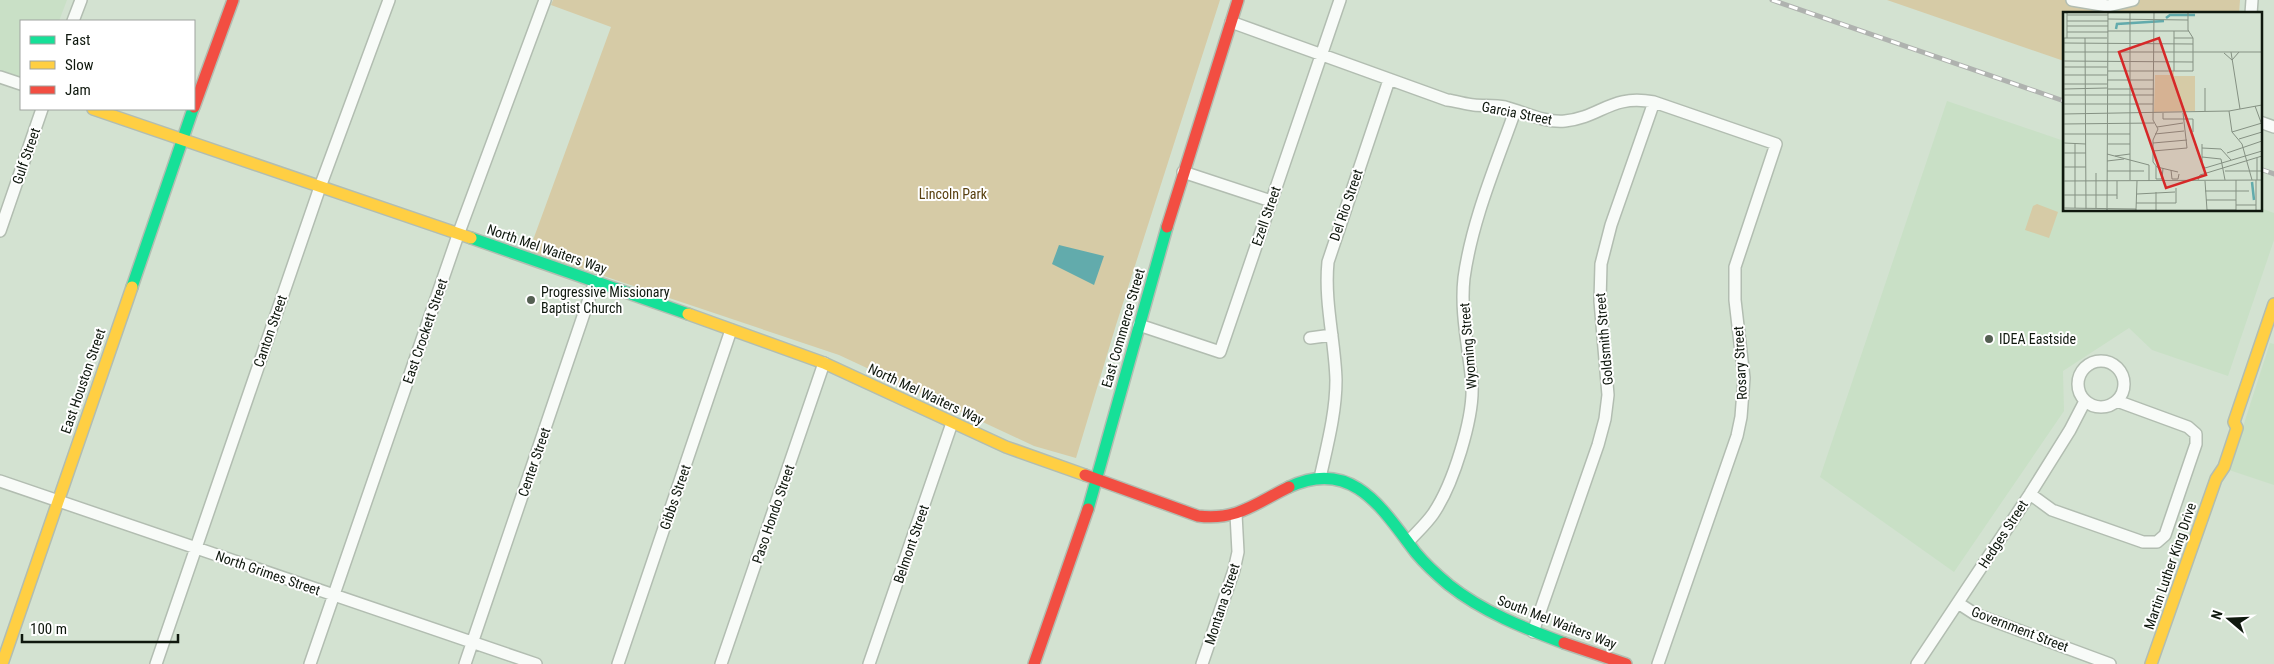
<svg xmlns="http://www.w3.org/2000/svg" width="2274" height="664" font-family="'Roboto Condensed',sans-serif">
<rect width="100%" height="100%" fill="#d3e2d1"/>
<path fill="#c9e0c6" d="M 0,0 L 67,0 L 59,21 L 21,21 L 21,77 L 0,70 Z
M 1947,101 L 2064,141 L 2064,210 L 2260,210 L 2260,208 L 2274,213 L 2274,240 L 2228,376 L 2152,350 L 2129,328 L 2063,371 L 2064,411 L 1954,572 L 1820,477 Z
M 2270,343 L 2274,344 L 2274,485 L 2229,470 Z"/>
<path fill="#d6cba6" d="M 553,0 L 1220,0 L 1116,325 L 1076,458 L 1034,446 L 839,355 L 529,251 L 611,27 L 551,5 Z
M 1887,0 L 2240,0 L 2239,14 L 2064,14 L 2064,61 Z
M 2037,204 L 2058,212 L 2049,238 L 2025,230 L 2033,206 Z"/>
<path fill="#62abac" d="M 1059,245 L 1104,256 L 1094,285 L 1052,264 Z"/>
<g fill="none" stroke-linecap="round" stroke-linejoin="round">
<defs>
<path id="street" d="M 2072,0 L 2108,6 L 2133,0
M 2251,14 L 2252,0
M 73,21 L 81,0
M 1231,22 L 1447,100 C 1456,101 1465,104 1474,105 C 1484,106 1494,105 1505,107 C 1524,112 1545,123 1565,121 C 1602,117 1610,94 1654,102 L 1776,144 L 1735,267 L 1735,300 L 1744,378 L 1741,417 L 1737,436 L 1658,664
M 0,77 L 21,84
M 2260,122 L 2274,127
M 1183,172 L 1271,201
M 0,231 L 42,109
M 1139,325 L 1220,352 L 1340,0
M 1310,338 L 1332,335
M2078 384a23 23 0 1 1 46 0a23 23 0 1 1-46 0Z
M 1320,478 C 1327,446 1336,413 1336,380 C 1335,341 1324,302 1328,262 L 1389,80
M 0,481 L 536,664
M 2030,494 L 2052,510 L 2143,542 L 2157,542 L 2165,535 L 2196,444 L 2196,434 L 2188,427 L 2117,401
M 1408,542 C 1416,533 1426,524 1433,514 C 1453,485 1474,418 1472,384 C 1469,349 1460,313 1464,278 C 1472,220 1496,165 1515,111
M 1958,603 L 1975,614 L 2110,664
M 1533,632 L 1598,445 L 1605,419 L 1608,395 L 1600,301 L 1601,264 L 1611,225 L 1654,102
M 156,664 L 320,187 L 389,0
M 310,664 L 458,235 L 545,0
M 465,664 L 595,281
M 618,664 L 731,330
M 721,664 L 824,363
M 869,664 L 952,423
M 1202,664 L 1234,570 L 1238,552 L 1236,514
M 1917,664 L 2030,494 L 2070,430 L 2085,401"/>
<path id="fast" d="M 471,238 L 688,314
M 132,287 L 193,109
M 1289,487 C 1353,457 1383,510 1416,553 C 1426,565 1437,575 1449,585 C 1483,612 1524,628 1564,643
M 1088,509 L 1167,227"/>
<path id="slow" d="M 93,109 L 471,238
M 688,314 L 824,363 L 1006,447 L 1085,475
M 2,664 L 132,287
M 2151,664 L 2216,479 L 2224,467 L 2237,428 L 2234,422 L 2274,304"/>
<path id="jam" d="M 194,107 L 233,0
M 1167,227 L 1238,0
M 1085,475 L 1198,516 C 1237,521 1256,503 1289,487
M 1564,643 L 1626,664
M 1034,664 L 1088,509"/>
</defs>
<use href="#street" stroke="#b2bdb1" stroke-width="14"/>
<use href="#fast" stroke="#b2bdb1" stroke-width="14"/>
<use href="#slow" stroke="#b2bdb1" stroke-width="14"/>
<use href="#jam" stroke="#b2bdb1" stroke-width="14"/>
<use href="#street" stroke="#f8fbf8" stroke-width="11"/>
<use href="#fast" stroke="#16e098" stroke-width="11"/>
<use href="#slow" stroke="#ffcf43" stroke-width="11"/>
<use href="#jam" stroke="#f24e42" stroke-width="11"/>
<defs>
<path id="rail" d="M 1772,0 L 2064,101
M 2260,169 L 2274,174"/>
</defs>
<use href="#rail" stroke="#afb2af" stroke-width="5"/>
<use href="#rail" stroke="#fff" stroke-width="3" stroke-dasharray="9" stroke-linecap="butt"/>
</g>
<g fill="#545f52" stroke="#fff" stroke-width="2">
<circle cx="531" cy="300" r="5"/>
<circle cx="1989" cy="339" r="5"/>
</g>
<g text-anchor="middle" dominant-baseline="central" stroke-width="4" stroke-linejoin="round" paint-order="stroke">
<g font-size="14" fill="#0f180e" stroke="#fff">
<text transform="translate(1517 113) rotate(11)">Garcia Street</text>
<text transform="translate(26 156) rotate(-71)">Gulf Street</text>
<text transform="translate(1346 205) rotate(-71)">Del Rio Street</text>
<text transform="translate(1266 216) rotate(-71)">Ezell Street</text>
<text transform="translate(547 249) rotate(19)">North Mel Waiters Way</text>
<text transform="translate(1123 328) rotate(-74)">East Commerce Street</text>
<text transform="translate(270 331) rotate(-71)">Canton Street</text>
<text transform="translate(425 331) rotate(-71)">East Crockett Street</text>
<text transform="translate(1604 339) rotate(-95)">Goldsmith Street</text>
<text transform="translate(1468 346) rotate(-95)">Wyoming Street</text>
<text transform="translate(1740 363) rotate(-93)">Rosary Street</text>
<text transform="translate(83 381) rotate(-71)">East Houston Street</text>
<text transform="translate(926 394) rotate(25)">North Mel Waiters Way</text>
<text transform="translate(534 462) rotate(-71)">Center Street</text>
<text transform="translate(675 497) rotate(-71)">Gibbs Street</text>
<text transform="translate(773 514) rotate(-71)">Paso Hondo Street</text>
<text transform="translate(2003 534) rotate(-57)">Hedges Street</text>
<text transform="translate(911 544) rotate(-71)">Belmont Street</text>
<text transform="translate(2170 566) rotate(-71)">Martin Luther King Drive</text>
<text transform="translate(268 573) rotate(19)">North Grimes Street</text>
<text transform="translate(1222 604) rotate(-72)">Montana Street</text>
<text transform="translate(1557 622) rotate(21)">South Mel Waiters Way</text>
<text transform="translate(2020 629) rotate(21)">Government Street</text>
</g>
<g font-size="14" fill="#594010" stroke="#fff">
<text x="953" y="194">Lincoln Park</text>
</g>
<g font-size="14" fill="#0f180e" stroke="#fff" text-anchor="start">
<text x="541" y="292">Progressive Missionary<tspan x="541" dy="16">Baptist Church</tspan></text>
<text x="1999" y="339">IDEA Eastside</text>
</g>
</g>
<g transform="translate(2063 12)">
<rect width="199" height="199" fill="#d3e2d1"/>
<path d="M 107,59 L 111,59 L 111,64 L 132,64 L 132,99 L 91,100 L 92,63 L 107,63 Z" fill="#d6cba6"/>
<path fill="none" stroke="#62abac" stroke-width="2.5" d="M 103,6 L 107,3 L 132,3M 53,17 L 54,12 L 101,9M 189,170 L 191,188"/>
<path fill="none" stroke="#859183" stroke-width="1" d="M 4,0 L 4,26M 4,3 L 45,3M 45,7 L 125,8M 4,9 L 45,9M 4,14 L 45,14M 45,19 L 126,19M 111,19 L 111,59M 4,20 L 45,20M 1,26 L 1,198M 1,26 L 44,26M 22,26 L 23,197M 111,26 L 130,26M 1,31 L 130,32M 0,40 L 199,40M 168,40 L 177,97M 161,41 L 169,48 L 176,40M 1,49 L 130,50M 1,55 L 44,55M 45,59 L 130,59 L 130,26 L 125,18 L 125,0M 1,63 L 44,63M 44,68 L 91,68M 1,72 L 44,72M 142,76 L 142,99M 1,77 L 44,76M 45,77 L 91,77M 1,83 L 91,83M 1,92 L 90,92M 192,94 L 199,113M 166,99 L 169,120 L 179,132 L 189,168M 100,101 L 100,107 L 130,107 L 130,120M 0,102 L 166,99 L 199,93M 0,112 L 91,111M 94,115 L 120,111M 169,120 L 199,111M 1,122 L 67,122M 92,122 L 121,119M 176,127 L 199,120M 1,131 L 23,132M 90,131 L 124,128M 12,132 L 12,196M 45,132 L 67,132M 139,132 L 139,152 L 142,156 L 199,139M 139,136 L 158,137 L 168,148M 90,139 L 124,136 L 120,101M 1,141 L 23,141M 164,141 L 199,129M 44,142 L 86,153M 52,144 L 67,142M 139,145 L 158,147 L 162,168M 194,146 L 194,168M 44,149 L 61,147M 90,150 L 90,128 L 95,117 L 90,108 L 91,0M 90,150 L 94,155 L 115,160M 93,154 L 93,167 L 99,167 L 100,156M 1,155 L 23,155M 108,158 L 109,167 L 115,167 L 116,162M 44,159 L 81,159M 162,159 L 199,159M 33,161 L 33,196M 67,168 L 67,0M 135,168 L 137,163 L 199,144M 173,168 L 173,198M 193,168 L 193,198M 0,169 L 199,168M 54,169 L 54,187M 86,169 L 86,153M 142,169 L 144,198M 142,179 L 186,179M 74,182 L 112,180M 1,183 L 54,183M 143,188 L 173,188M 73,191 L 113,191 L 113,176M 173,193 L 193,193M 1,196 L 73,197M 44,198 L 45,0M 73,198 L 74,169M 93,198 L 93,180M 144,198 L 173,198"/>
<path fill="#d62828" fill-opacity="0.15" stroke="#d62828" stroke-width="2.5" d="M 96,26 L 143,163 L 103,176 L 56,40 Z"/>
<rect width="199" height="199" fill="none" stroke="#0f180e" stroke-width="2.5"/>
</g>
<rect x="20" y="20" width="175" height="90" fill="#ffffff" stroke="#9fa39f"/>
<rect x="30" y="36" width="25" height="8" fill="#16e098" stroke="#9fa39f"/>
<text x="65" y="45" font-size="15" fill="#0f180e">Fast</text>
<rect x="30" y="61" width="25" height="8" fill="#ffcf43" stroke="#9fa39f"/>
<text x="65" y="70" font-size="15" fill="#0f180e">Slow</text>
<rect x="30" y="86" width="25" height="8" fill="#f24e42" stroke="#9fa39f"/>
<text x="65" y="95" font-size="15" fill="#0f180e">Jam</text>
<g transform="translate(2229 619) rotate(289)" stroke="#ffffff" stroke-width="4" paint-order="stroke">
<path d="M0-4L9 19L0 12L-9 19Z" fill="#0f180e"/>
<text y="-8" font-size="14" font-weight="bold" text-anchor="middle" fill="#0f180e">N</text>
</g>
<path d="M22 634v8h156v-8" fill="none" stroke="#0f180e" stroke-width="2.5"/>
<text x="30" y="634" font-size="15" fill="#0f180e" stroke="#ffffff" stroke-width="4" paint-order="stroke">100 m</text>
</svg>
